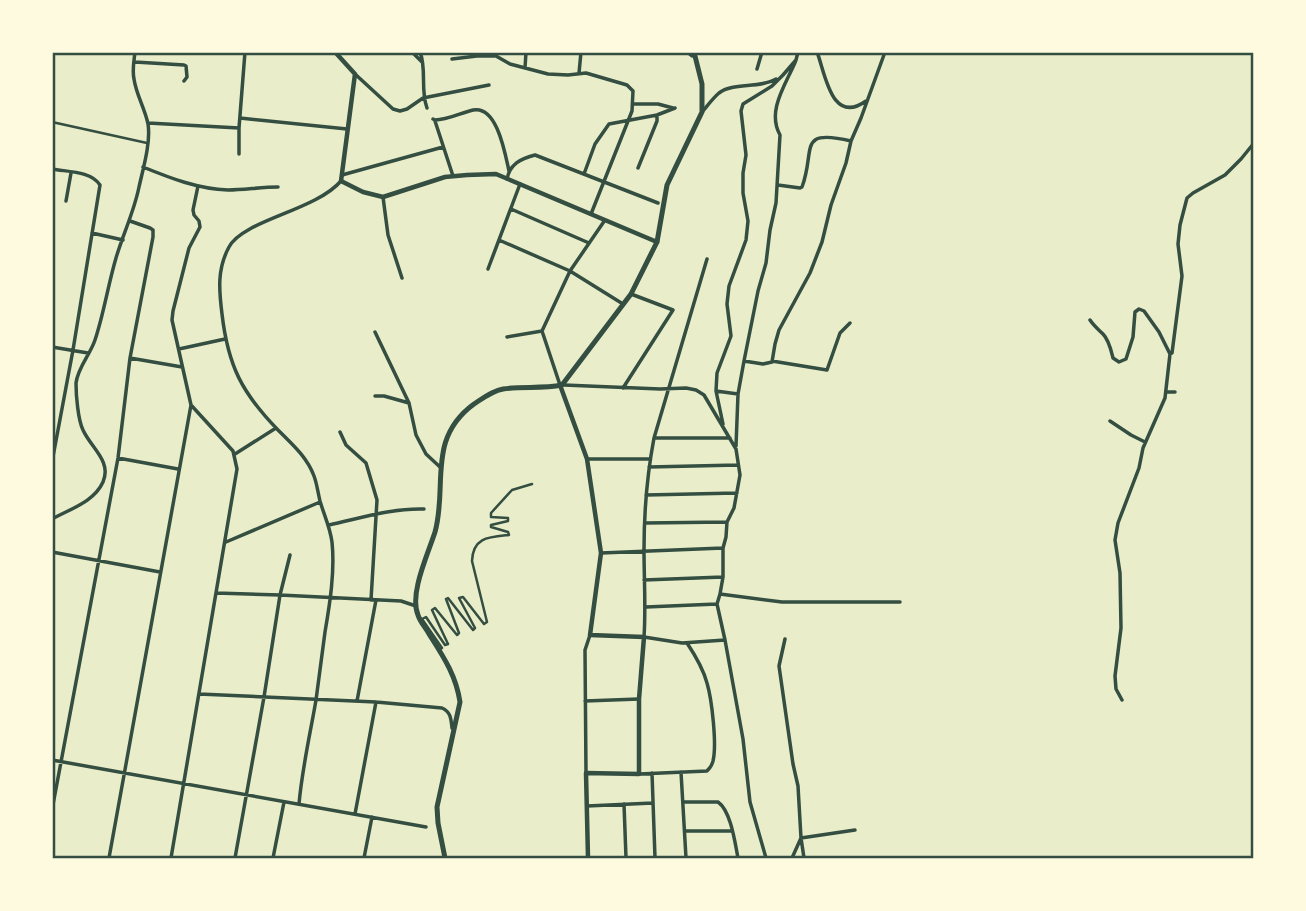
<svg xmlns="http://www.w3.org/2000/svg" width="1306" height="911" font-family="'Work Sans',sans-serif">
<rect width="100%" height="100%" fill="#e9edc9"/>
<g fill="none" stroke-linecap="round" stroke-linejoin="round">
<path stroke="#344e41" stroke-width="2.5" d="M 52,122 L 147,143
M 446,599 L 448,598 L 473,630 L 475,628 L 459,598 L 463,597 L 484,624 L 487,622 L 472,561 C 473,537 489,537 509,535 L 508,532 L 491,527 L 491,525 L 508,521 L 508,518 L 491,517 L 491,513 L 512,490 L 532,484
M 439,650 L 442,648 L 422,619 L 426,617 L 445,645 L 448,644 L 432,610 L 435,608 L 457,635 L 459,633 L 446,599"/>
<path stroke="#344e41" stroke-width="3.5" d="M 412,52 L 422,62
M 420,52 C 427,70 420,89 427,108
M 687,52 L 692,56 L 699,52
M 817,52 C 825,72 831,126 866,101
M 452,59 L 477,56 L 496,56 L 510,64 L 548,74 L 568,75 L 586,73 L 627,85 L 633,91 L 632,111 L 591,214
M 135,62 L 184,65 L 186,66 L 187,77 L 184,81
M 525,68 L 526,52
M 757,69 L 762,52
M 579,73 L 581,52
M 355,74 L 393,109 L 400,111 L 407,109 L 423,98 L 489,85
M 783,75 L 796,60 L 798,52
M 633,104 L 658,104 L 673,108
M 703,111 C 708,105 713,98 719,93 C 733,82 759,89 776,79
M 240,118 L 347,129
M 433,119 L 435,120 C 448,120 460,113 473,110 C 497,105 505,153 509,171
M 435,121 L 453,176
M 148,123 L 239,128
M 239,154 L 239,128 L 245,52
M 143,167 C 170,178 198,189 228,190 C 244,190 261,187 278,187
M 638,168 L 657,121 L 657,115
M 52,169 C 68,172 91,171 100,185 L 73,350 L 52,462
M 584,174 L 595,144 L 609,124 L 657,115 L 675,108
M 342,175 L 443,147
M 507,179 C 510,164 520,159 535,155 L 658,203
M 778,185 L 800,188 L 802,187 C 816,150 796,128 851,141
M 383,197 L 388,235 L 402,278
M 66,201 L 71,173
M 511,209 L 589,243
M 92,233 L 123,240
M 499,240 L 570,271 L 623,304
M 707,259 L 654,438 C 647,475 644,513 644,550 C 644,579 646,608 644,637 L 682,643 L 725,640
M 488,269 L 520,184
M 1090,320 C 1094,326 1098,329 1103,334 C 1109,340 1111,350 1113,358 L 1119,362 L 1126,359 L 1133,337 L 1135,312 L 1139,309 L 1144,311 L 1159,332 L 1170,354
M 375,332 L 409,403 L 416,435 L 426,454 L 440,467
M 507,337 L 542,331
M 52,347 L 88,353
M 179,349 L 225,339
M 130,358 L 182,367
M 744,361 L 758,291 L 766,263 L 770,230 L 776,203 L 780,135 C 766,110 787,83 796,60
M 772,361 L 827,370 L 840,333 L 850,323
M 560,385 L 542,331 L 570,271 L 605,220
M 564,385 L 660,389 L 686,388 L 696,390 L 704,395 L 736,449 L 740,475 L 734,508 L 727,522 L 726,537 L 723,548 L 723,577 L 720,594 L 717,604 L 725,640 L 743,739 L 750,802 L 766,858
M 623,388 L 673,310 L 631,294
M 716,391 L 738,394
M 1166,392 L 1175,392
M 375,396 L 384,396 L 409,403
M 1110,421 L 1131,435 L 1145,442
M 723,424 L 716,391 L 717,373 L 731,336 L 727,304 L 729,286 L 746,240 L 748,221 L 743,193 L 743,173 L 746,155 L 741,111 L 743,104 L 772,86 L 783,75
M 340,432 L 346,445 L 366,463 L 377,500 L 371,600
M 655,438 L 730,438
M 736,446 L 738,394 L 744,361 L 763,364 L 772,362 L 775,344 L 779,330 L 810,273 L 822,242 L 831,205 L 846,163 L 851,141 L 861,118 L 885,52
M 235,454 L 276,428
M 118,458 L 178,469
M 587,459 L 650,459
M 649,467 L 738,465
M 646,495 L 737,493
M 52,519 C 70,509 94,502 103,482 C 112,461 91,448 83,430 C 78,420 76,395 76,383 C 78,367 90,355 95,340 C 104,313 108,285 116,258 C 123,234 134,212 139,187 C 143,169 151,142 148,124 C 145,109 136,94 134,79 C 132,70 134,61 135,52
M 645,523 L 727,522
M 329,525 C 361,518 392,508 424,509
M 226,542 L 320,502
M 52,552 L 160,572
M 601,553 L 723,548
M 644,580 L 723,577
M 216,593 L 280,595 L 401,601 L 416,606
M 720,594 L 782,602 L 900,602
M 646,607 L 717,604
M 785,639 L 779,666 L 793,764 L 798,786 L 801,838 L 804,858
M 199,694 L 376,702 L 442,708 C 451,712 451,719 452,728
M 1122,700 L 1116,689 L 1115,676 L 1121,628 L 1120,573 L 1115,540 L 1118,523 L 1139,468 L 1143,448 L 1165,398 L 1170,354 L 1172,353 L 1182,276 L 1178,244 L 1180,225 L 1187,198 L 1193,193 L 1225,175 L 1241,159 L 1254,143
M 357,701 L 376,600
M 585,701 L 639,699
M 52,760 L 426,827
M 681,772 L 686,858
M 586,773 L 585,650 L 590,635
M 652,773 L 655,858
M 639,774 L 707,771 C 711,766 711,768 713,761 C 717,745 712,700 707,683 C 703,668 695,655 687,643
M 683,802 L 718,802 C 731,811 735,843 738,858
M 299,804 C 302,769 310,735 316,700 C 319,677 322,654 325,632 C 330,603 335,571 332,542 C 330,527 324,515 320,501 C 318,493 317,484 314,476 C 307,457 292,444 278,430 C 242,393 228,366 222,314 C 219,290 217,269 229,247 C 243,220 315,211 341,181
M 624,804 L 626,858
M 587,806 L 653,803
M 52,810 L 118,458 L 130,358 L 153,237 L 153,230 L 150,228 L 130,221
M 355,814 L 376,702
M 685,831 L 732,831
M 109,858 L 191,405
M 171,858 L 237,469 L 233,451 L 191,405 L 172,320 L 173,311 L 189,248 L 200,227 L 199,221 L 194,215 L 193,210 L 198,186
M 235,858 L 264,697 L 280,595 L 290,555
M 273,858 L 284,802
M 364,858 L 372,817
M 792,858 L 801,838 L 855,830"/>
<path stroke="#344e41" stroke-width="4.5" d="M 335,52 L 355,74 L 341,181 L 363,192 L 383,197 L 445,177 L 467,175 L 496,174 L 657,242
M 560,385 L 587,459 L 601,553 L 590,635 L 644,637 L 639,699 L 639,774 L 586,773 L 588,858"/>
<path stroke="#344e41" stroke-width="5" d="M 445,858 L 438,823 L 437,807 L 460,702 C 456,675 443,656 429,634 C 426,628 420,622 418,615 C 409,594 428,554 435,532 C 448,486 426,439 474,404 C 483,398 492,391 503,389 C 522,386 542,389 562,385 L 631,294 L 657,242 L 667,185 L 702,112 L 702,84 L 694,52"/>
</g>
<rect width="1306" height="911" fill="none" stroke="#fefae0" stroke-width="108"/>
<rect x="54" y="54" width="1198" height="803" fill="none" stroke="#344e41" stroke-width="2.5"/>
</svg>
